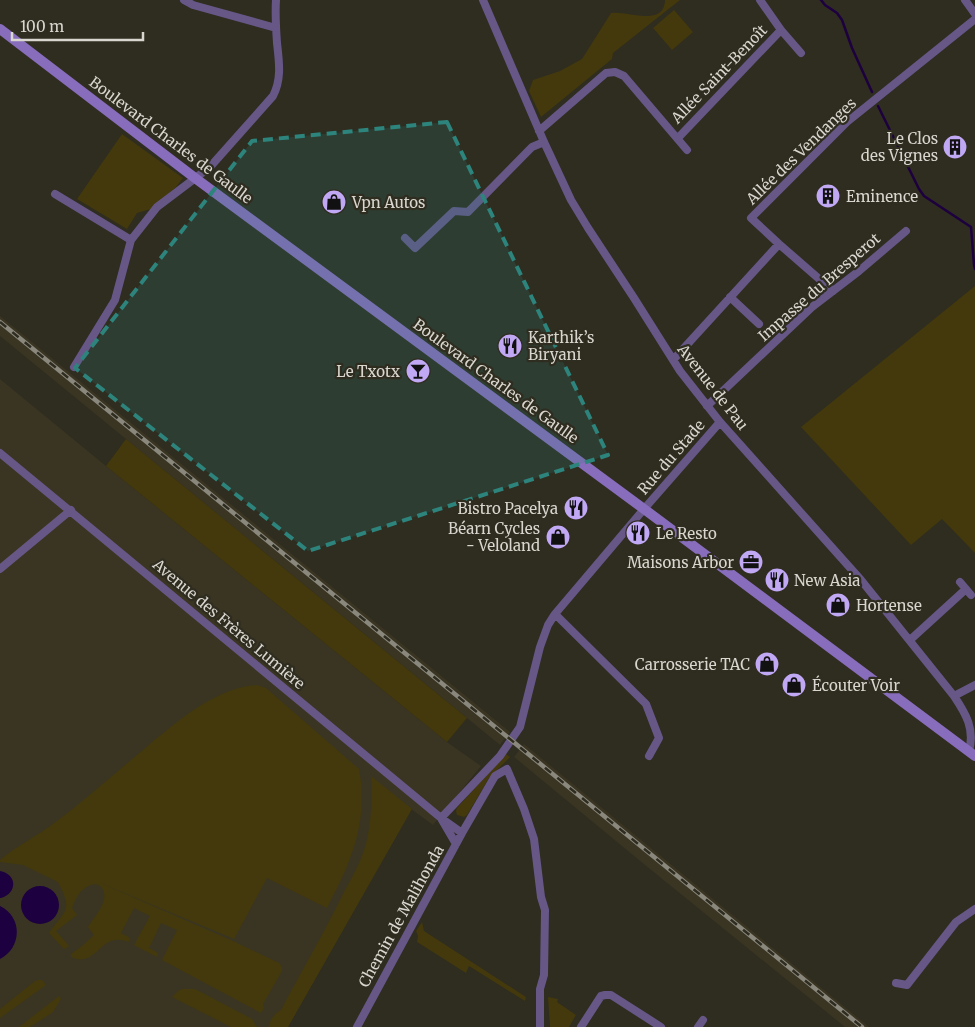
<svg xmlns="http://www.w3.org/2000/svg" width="975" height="1027" font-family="Merriweather,serif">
<rect width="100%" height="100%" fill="#2f2c20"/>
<path fill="#3a3522" d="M 0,316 L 510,732 L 500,745 L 0,336 Z
M 0,379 L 106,466 L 447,742 L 481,766 L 433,825 L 411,809 L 288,1027 L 0,1027 Z
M 524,744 L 869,1027 L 845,1027 L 645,865 L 514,757 Z"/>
<path fill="#43390c" d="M 665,0 L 680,0 L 613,53 L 612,59 L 541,117 L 529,91 L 533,80 L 560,71 L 582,59 L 611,13 C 627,10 664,28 665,0 Z
M 674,10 L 693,32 L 672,50 L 653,28 Z
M 122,134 L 183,178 L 176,187 L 151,209 L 137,213 L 127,229 L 77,199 Z
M 975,286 L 975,553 L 942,519 L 911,545 L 801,427 Z
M 126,439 L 467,718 L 447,742 L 106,466 Z
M 257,685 L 266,688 L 359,769 C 369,821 351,863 327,908 L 267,878 L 234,939 L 98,882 L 233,941 L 279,963 L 282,967 L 282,971 L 263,1004 L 264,1008 L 261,1013 L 162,960 L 177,930 L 161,923 L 149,948 L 158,953 L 157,957 L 134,945 L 150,916 L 134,908 L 121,933 L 130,938 L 129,942 C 99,930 98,969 71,957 L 71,954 L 82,946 L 94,935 L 88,927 C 93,919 100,911 103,903 C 108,889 98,878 85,888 C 78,893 75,900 72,908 L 77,915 L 56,931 L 69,946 L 64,949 L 49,933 C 66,909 73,911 58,882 L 23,865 L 0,862 L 0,860 C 18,845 39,835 57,821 C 86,799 114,774 143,750 C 174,724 214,688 257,685 Z
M 506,754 L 510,757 L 489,778 L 467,815 L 464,817 L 457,815 L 456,811 L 457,808 Z
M 371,776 L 412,809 L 288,1027 L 269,1027 C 270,1019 274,1014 281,1010 C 301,972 323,935 342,896 C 351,879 361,862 366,844 C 371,822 373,798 371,776 Z
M 422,922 L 424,931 L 526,997 L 525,1001 L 469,966 L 466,973 L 417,942 L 418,936 L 416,931 Z
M 38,980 L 42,980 L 46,985 L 0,1018 L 0,1009 L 35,981 Z
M 182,989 L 195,989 L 252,1019 L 257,1027 L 231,1027 L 172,997 L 178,991 Z
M 59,996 L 61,999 L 53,1012 L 30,1027 L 19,1027 Z
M 548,997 L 558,999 L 557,1002 L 576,1015 L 569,1027 L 550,1027 Z"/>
<path fill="#1d003f" d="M 0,871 C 17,874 18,893 1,898 L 0,898 Z
M21 905a19 19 0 1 1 38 0a19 19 0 1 1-38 0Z
M 0,906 C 23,917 22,948 0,959 Z"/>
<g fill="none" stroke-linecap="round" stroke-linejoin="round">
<path stroke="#1d003f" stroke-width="2.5" d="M 821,0 L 825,5 L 837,13 L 842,20 L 852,48 L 872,92
M 878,106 L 919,189 L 924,196 L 971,227 L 974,265 L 975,269"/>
<path stroke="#665787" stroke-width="8" d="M 184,0 L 193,5 L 276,28
M 483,0 L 544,142 L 571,200 L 588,228 L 634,298 L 680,371 L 720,422 L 861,580 L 954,696 C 966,714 975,729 969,751
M 760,0 L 781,30 L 801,53
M 965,0 L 975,14
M 539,131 L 606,73 L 615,72 L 624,76 L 687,150
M 678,138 L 781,30
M 55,194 L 131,240
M 405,238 L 415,248 L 454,211 L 468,212 L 532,147 L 544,142
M 833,291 L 779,244 L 751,218 L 847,122 L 975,19
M 730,297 L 759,324
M 673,360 L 779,244
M 74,367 L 115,300 L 131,240 L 157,207 L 210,167 L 273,96 C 282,79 279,61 277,43 C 276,29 275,14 276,0
M 707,406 L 812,307 L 859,271 L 906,231
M 0,453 L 441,818 L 462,833
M 0,569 L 71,510
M 960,582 L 971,595
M 555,614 L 646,704 L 659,738 L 649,756
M 910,640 L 966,589
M 954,696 L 975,685
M 441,818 L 500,756 L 520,727 L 540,647 L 548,625 L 555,614 L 644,509 L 720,422
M 442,820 L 456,844
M 896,983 L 907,985 L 956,922 L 975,909
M 357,1027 L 462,833 L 495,776 L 507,769 L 524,809 L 534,839 L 541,897 L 545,910 L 544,975 L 540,989 L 540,1027
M 581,1027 L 601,996 L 605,995 L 611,995 L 661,1027
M 698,1027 L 703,1020"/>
<path stroke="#876dbb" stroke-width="10" d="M 0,29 L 195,178 L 644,509 L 975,756"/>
<defs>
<path id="rail" d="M 0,322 L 862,1027"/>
</defs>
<use href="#rail" stroke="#8a877d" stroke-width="4.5"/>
<use href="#rail" stroke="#2f2c20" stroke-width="2.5" stroke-dasharray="8" stroke-linecap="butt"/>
</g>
<path fill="#2d847c" fill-opacity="0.2" stroke="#2d847c" stroke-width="4" stroke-dasharray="10 6" stroke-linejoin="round" d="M 447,122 L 608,455 L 308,551 L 75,368 L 252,141 Z"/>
<defs>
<symbol id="building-disc" viewBox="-11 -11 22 22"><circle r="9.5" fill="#c0a8f4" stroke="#2f2c20"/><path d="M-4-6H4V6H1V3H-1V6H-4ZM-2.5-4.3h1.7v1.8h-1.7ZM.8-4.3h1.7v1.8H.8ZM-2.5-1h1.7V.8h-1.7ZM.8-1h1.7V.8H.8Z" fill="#111"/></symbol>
<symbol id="shop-disc" viewBox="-11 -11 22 22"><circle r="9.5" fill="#c0a8f4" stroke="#2f2c20"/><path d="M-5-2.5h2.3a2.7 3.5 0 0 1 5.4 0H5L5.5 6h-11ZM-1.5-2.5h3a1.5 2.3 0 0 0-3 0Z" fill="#111"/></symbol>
<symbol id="restaurant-disc" viewBox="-11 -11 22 22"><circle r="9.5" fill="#c0a8f4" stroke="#2f2c20"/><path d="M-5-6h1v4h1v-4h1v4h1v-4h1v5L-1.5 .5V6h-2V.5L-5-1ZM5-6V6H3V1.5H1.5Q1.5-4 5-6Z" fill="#111"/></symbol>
<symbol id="bar-disc" viewBox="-11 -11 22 22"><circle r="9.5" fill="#c0a8f4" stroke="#2f2c20"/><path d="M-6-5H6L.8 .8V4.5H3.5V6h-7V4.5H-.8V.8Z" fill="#111"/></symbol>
<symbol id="office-disc" viewBox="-11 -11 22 22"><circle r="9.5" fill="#c0a8f4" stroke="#2f2c20"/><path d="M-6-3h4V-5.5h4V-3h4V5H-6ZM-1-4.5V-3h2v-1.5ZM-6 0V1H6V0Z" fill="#111"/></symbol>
</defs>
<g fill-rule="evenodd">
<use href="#building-disc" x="941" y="133" width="28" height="28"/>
<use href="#building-disc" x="814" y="182" width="28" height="28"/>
<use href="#shop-disc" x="320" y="188" width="28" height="28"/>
<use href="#restaurant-disc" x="496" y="332" width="28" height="28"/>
<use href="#bar-disc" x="404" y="357" width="28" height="28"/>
<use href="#restaurant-disc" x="562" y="494" width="28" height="28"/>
<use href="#restaurant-disc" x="624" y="519" width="28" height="28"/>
<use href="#shop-disc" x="544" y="523" width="28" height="28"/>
<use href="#office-disc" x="737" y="548" width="28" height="28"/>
<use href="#restaurant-disc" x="763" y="566" width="28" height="28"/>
<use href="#shop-disc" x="824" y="591" width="28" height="28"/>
<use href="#shop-disc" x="753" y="650" width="28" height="28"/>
<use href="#shop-disc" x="780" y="671" width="28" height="28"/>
</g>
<g text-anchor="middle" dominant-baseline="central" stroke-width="4.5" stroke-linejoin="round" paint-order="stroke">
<g font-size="15" fill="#d8d6ce" stroke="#2f2c20">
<text transform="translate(719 74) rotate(-46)">Allée Saint-Benoît</text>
<text transform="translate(171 140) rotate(37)">Boulevard Charles de Gaulle</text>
<text transform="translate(801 151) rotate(-44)">Allée des Vendanges</text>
<text transform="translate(819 287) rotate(-41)">Impasse du Bresperot</text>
<text transform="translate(496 381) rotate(36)">Boulevard Charles de Gaulle</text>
<text transform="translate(713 387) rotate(52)">Avenue de Pau</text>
<text transform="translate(671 457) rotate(-49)">Rue du Stade</text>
<text transform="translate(229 624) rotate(40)">Avenue des Frères Lumière</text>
<text transform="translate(401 916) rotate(-61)">Chemin de Malihonda</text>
</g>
<g font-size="15" fill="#d8d6ce" stroke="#2f2c20" text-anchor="start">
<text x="938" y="138" text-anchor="end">Le Clos<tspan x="938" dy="17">des Vignes</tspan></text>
<text x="846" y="196">Eminence</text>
<text x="352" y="202">Vpn Autos</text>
<text x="528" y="337">Karthik’s<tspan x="528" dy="17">Biryani</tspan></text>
<text x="400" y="371" text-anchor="end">Le Txotx</text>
<text x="558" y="508" text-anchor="end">Bistro Pacelya</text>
<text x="540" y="528" text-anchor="end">Béarn Cycles<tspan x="540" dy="17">- Veloland</tspan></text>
<text x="656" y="533">Le Resto</text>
<text x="734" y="562" text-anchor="end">Maisons Arbor</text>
<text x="794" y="580">New Asia</text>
<text x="856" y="605">Hortense</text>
<text x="750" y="664" text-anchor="end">Carrosserie TAC</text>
<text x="812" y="685">Écouter Voir</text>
</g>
</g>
<path d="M12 32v8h131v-8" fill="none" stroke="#d8d6ce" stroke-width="2.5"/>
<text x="20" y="32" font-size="15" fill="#d8d6ce" stroke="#2f2c20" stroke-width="4" paint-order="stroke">100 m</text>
</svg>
